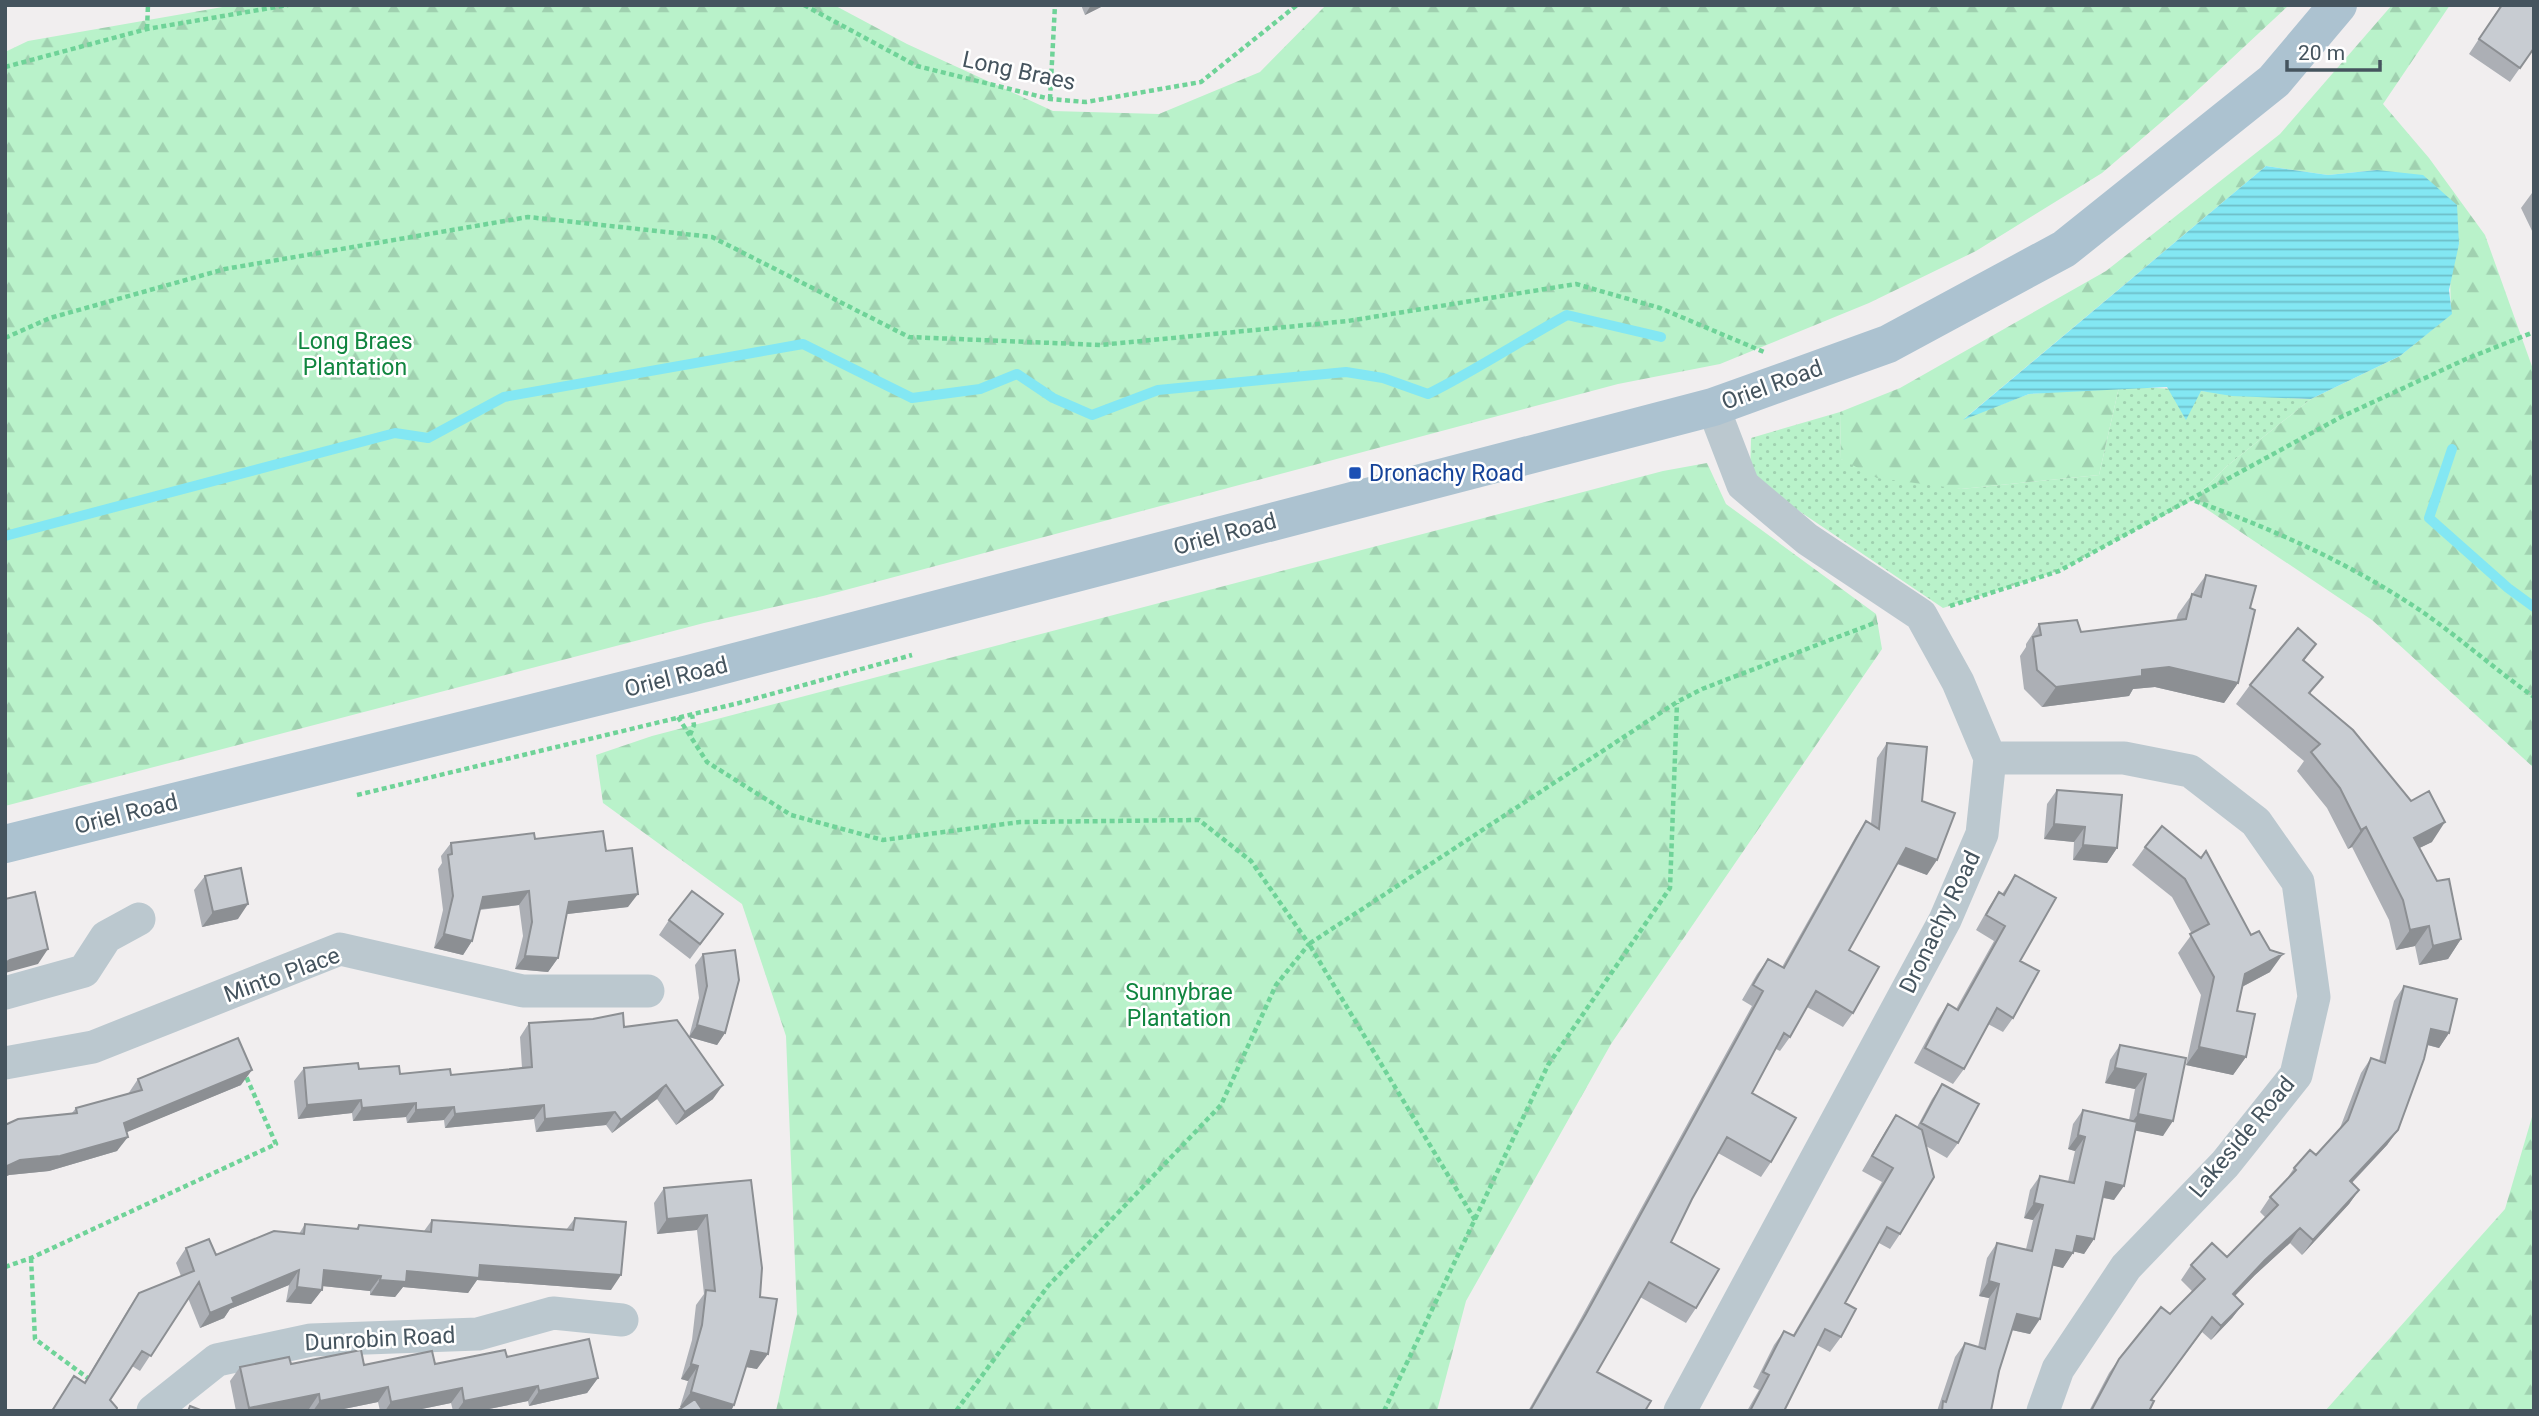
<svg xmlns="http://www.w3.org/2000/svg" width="2539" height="1416" font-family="Roboto,sans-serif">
<defs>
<pattern id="grass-dots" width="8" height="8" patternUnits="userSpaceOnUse" patternTransform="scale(1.75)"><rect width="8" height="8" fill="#b9f2ca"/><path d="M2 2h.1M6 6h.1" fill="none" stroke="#a0d1b0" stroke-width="1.8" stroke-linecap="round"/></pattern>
<pattern id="forest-firs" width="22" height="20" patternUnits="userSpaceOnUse" patternTransform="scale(1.75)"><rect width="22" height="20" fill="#b9f2ca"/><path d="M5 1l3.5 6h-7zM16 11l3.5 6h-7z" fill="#a0d1b0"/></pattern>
<pattern id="water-rules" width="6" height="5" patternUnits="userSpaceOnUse" patternTransform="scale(1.75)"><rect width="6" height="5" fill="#83e7f3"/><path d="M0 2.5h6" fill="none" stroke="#6dbec8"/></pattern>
</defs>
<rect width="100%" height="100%" fill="#f1eeef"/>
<path fill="url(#grass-dots)" d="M 2119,387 C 2183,387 2247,397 2311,399 L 2227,466 L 2193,500 L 2059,571 L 1943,608 L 1750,478 L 1751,438 L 1840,412 L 1841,459 L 1961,489 L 2099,475 Z"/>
<path fill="url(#forest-firs)" d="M 234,5 L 834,5 L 907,44 L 1053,111 L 1159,114 L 1260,72 L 1326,5 L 2289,5 L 2187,100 L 2102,173 L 1976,251 L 1869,303 L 1720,364 L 1618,384 L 823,596 L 704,623 L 5,806 L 5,52 L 28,41 Z
M 2392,5 L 2450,5 L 2383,104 L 2429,158 L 2485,235 L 2534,372 L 2534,768 L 2372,620 L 2193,500 L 2227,466 L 2311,399 L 2400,356 L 2451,314 L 2450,274 L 2459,244 L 2377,170 L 2328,175 L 2266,166 L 1965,418 L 2029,394 L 2119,387 L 2099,475 L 1961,489 L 1877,478 L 1841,459 L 1840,412 L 1900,388 L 2106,271 L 2280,134 Z
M 1707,463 L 1726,504 L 1876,614 L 1882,649 L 1611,1044 L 1466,1301 L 1437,1411 L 776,1411 L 797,1314 L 786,1036 L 742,904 L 603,803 L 596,755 L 652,736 L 1663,471 Z
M 2534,1110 L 2534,1411 L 2325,1411 L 2505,1209 Z"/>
<path fill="url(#water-rules)" d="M 2266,166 L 2328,175 L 2377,170 L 2423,175 L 2457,205 L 2459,244 L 2449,290 L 2452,314 L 2400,356 L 2311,399 L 2232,396 L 2201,391 L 2186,420 L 2167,387 L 2029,394 L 1963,420 Z"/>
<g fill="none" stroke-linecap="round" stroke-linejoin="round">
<path stroke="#83e7f3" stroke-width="10" d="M 2452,449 L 2429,518 L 2508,588 L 2534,607
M 5,536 L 395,433 L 428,438 L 504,397 L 803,344 L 912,398 L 980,389 L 1017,374 L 1053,398 L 1092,415 L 1158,390 L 1346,372 L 1383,378 L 1428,394 C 1476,370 1520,341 1567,315 L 1661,337"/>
<path stroke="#6fd398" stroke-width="4.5" stroke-dasharray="5 3.5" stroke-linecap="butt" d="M 804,5 L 917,66 L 1050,99 L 1086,102 L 1201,82 L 1297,5
M 147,29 L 148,5
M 5,67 L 147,29 L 288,5
M 1050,99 L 1055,5
M 5,338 L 50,318 L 225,269 L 528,217 L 712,237 L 909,337 L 1100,345 L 1348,321 L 1576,284 L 1660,308 L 1764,352
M 2195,501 C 2275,530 2352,564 2424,613 C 2461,639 2496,670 2534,697
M 1950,606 L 2059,571 L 2341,417 L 2466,359 L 2534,332
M 678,717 L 707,762 L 791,815 L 883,840 L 1020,822 L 1199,820 L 1251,861 L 1309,944 L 1276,985 L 1221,1105 L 1048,1286 L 956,1411
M 690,735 L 694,725 L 692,715
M 357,795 L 739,703 L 912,655
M 1475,1220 L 1309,944 L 1677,702 L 1702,689 L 1877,622
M 31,1258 L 35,1339 L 89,1379
M 5,1267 L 31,1258 L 276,1144 L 245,1074
M 1384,1411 L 1548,1065 L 1670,888 L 1677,703"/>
<path stroke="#bbc8cf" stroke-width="33" d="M 1990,758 L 2124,758 L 2190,771 L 2256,822 L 2298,882 L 2314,997 L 2296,1075 L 2225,1164 L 2126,1267 L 2058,1369 L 2043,1411
M 5,993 L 84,971 L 106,937 L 139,919
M 5,1063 L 93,1047 L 340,949 L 523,991 L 648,991
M 153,1411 L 217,1360 L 311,1340 L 478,1334 L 553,1313 L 622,1320
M 1680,1411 L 1945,920 L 1982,834 L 1990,758 L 1958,682 L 1921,615 L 1807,539 L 1743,485 L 1713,407"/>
<path stroke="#acc2d0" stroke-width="38" d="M 5,844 L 689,674 L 1713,407 L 1888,344 L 2064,249 L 2274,81 L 2338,5"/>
</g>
<path fill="#acafb5" d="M 1081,5 L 1105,5 L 1085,15 Z
M 2501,5 L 2534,48 L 2510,82 L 2469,54 Z
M 2534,192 L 2534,235 L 2521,208 L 2532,193 Z
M 2206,575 L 2250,608 L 2238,683 L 2224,703 L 2155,687 L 2133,689 L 2129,696 L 2042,707 L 2024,689 L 2020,656 L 2026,647 L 2026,644 L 2039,624 L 2081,632 L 2176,620 L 2178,614 Z
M 2316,644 L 2304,661 L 2311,694 L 2432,842 L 2419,848 L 2461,939 L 2448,959 L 2419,965 L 2415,946 L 2396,950 L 2389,920 L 2352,847 L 2348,849 L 2327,808 L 2297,771 L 2304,761 L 2236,704 L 2250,685 Z
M 1887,743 L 1922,801 L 1927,875 L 1897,864 L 1849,950 L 1853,1013 L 1843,1027 L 1807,1007 L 1790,1037 L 1780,1051 L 1776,1049 L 1752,1093 L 1771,1162 L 1761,1177 L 1718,1153 L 1692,1199 L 1671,1242 L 1696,1308 L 1686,1323 L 1640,1297 L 1597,1372 L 1645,1411 L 1528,1411 L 1575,1329 L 1752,1006 L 1742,1000 L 1757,974 L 1768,959 L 1782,967 L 1856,836 L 1866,821 L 1871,824 L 1877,758 Z
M 2057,790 L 2117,848 L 2107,863 L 2073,860 L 2074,842 L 2044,839 L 2047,804 Z
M 2162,826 L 2270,972 L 2242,987 L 2237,1011 L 2246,1057 L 2233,1075 L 2186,1065 L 2201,995 L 2178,953 L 2192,934 L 2172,897 L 2132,865 L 2145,847 Z
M 535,839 L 606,851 L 628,907 L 567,914 L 558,958 L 548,972 L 515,969 L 523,936 L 519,905 L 480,910 L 472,941 L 463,955 L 434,948 L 443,910 L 438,869 L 442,863 L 441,856 L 451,843 Z
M 2015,875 L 2020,961 L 2013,1018 L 2003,1032 L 1988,1024 L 1964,1069 L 1953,1084 L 1914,1063 L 1938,1019 L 1948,1004 L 1956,1009 L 1994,941 L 1976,930 L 1989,907 L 1999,892 L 2002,894 Z
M 205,876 L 238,919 L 202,927 L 194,890 Z
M 723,914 L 690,959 L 659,935 L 669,920 Z
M 703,954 L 725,1033 L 717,1045 L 689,1037 L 713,1099 L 676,1125 L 657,1099 L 612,1133 L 606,1125 L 536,1132 L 534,1119 L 445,1128 L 444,1120 L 407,1123 L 406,1117 L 353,1121 L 352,1113 L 298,1119 L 294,1081 L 304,1068 L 359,1069 L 400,1074 L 451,1075 L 522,1068 L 520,1037 L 529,1023 L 624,1027 L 689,1037 L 699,998 L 695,965 Z
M 2404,986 L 2449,1033 L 2439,1048 L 2427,1045 L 2398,1130 L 2387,1145 L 2352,1183 L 2359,1190 L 2349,1204 L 2302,1255 L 2290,1243 L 2255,1275 L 2235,1296 L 2243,1304 L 2232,1318 L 2211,1340 L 2202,1332 L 2151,1400 L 2149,1411 L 2089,1411 L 2109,1373 L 2119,1359 L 2170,1314 L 2193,1292 L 2181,1280 L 2191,1265 L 2227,1257 L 2266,1218 L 2260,1212 L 2270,1197 L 2284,1183 L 2294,1168 L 2316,1155 L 2340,1128 L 2361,1073 L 2371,1058 L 2379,1061 L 2394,1001 Z
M 2120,1045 L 2186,1058 L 2163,1136 L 2136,1130 L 2114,1200 L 2103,1198 L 2094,1239 L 2084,1254 L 2074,1251 L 2063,1268 L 2053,1265 L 2030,1334 L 2012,1330 L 1999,1371 L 1991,1411 L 1937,1411 L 1955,1357 L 1965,1343 L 1978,1347 L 1989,1298 L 1979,1296 L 1987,1258 L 1997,1243 L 2026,1249 L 2033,1220 L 2024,1218 L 2030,1190 L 2040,1176 L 2068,1182 L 2075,1151 L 2068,1149 L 2073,1124 L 2083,1110 L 2129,1120 L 2135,1089 L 2105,1083 L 2110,1060 Z
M 138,1079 L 241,1085 L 126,1132 L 117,1151 L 49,1171 L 9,1175 L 5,1177 L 5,1125 L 72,1113 L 76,1108 L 128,1094 Z
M 1942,1084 L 1958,1143 L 1947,1158 L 1926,1146 L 1900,1234 L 1890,1249 L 1879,1243 L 1845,1303 L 1841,1337 L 1830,1352 L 1817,1345 L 1785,1409 L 1787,1411 L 1747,1411 L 1759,1390 L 1753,1387 L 1774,1345 L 1784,1331 L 1793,1335 L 1882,1182 L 1862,1171 L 1886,1130 L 1896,1115 L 1917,1127 L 1932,1099 Z
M 751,1180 L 760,1297 L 757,1369 L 746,1367 L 682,1408 L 680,1407 L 688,1381 L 681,1379 L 692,1340 L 696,1305 L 704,1294 L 697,1230 L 657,1234 L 654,1203 L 664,1188 Z
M 575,1218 L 611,1290 L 477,1280 L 468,1293 L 403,1287 L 395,1297 L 370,1295 L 370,1291 L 322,1286 L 322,1290 L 311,1304 L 286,1302 L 289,1285 L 230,1309 L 224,1318 L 200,1328 L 188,1298 L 140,1371 L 132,1366 L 110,1400 L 116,1411 L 51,1411 L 74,1376 L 84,1383 L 129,1308 L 139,1293 L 181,1276 L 176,1263 L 186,1248 L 216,1255 L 299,1234 L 305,1224 L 356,1229 L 359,1225 L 424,1231 L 432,1220 L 566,1230 Z
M 507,1357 L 598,1378 L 587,1393 L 529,1406 L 528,1401 L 479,1411 L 453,1411 L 451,1403 L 412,1411 L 380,1411 L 378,1402 L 334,1411 L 309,1411 L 309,1409 L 298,1411 L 236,1411 L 230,1381 L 240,1367 L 291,1364 L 435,1364 Z"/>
<path fill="#8c8f93" d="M 1091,5 L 1105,5 L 1085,15 Z
M 2169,667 L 2238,683 L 2224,703 L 2155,687 L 2133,689 L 2129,696 L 2042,707 L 2056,687 L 2142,670 Z
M 2445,822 L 2432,842 L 2401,857 L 2414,838 Z
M 2054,824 L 2085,827 L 2074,842 L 2044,839 Z
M 2366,827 L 2352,847 L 2348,849 L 2361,830 Z
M 2083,845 L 2117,848 L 2107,863 L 2073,860 Z
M 1906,848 L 1937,860 L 1927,875 L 1896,863 Z
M 529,891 L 519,905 L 473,910 L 483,897 Z
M 638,894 L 628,907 L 559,915 L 569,902 Z
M 248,904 L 238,919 L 202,927 L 213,912 Z
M 2429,926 L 2415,946 L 2396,950 L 2410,930 Z
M 444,934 L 472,941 L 463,955 L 434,948 Z
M 2461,939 L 2448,959 L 2419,965 L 2433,946 Z
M 48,949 L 38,964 L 5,973 L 5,963 L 10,960 Z
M 2283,954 L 2270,972 L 2232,992 L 2245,974 Z
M 525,956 L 558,958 L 548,972 L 515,969 Z
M 697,1025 L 725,1033 L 717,1045 L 689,1037 Z
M 2431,1029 L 2449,1033 L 2439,1048 L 2421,1043 Z
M 2199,1047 L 2246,1057 L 2233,1075 L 2186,1065 Z
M 2115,1068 L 2146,1074 L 2135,1089 L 2105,1083 Z
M 252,1070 L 241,1085 L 113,1138 L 124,1123 Z
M 666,1085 L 657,1099 L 612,1133 L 621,1120 Z
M 723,1085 L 713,1099 L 676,1125 L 685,1112 Z
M 361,1100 L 352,1113 L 298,1119 L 307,1105 Z
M 416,1103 L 406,1117 L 353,1121 L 362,1108 Z
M 544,1105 L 534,1119 L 445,1128 L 455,1114 Z
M 454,1107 L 444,1120 L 407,1123 L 416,1110 Z
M 615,1112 L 606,1125 L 536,1132 L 545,1119 Z
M 2138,1114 L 2173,1121 L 2163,1136 L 2127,1129 Z
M 2398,1130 L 2387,1145 L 2340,1195 L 2350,1181 Z
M 2078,1135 L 2085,1137 L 2075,1151 L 2068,1149 Z
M 128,1137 L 117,1151 L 49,1171 L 9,1175 L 5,1177 L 5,1167 L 20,1160 Z
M 2106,1182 L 2124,1186 L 2114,1200 L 2096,1196 Z
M 2359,1190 L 2349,1204 L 2302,1255 L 2313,1240 Z
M 2034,1203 L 2043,1205 L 2033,1220 L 2024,1218 Z
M 707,1215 L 697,1230 L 657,1234 L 667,1219 Z
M 2300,1228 L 2290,1243 L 2255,1275 L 2223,1308 L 2233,1294 L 2265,1260 Z
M 2077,1236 L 2094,1239 L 2084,1254 L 2067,1250 Z
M 2056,1250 L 2073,1253 L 2063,1268 L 2046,1264 Z
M 480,1265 L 621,1275 L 611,1290 L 477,1280 L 468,1293 L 403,1287 L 395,1297 L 370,1295 L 380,1280 L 407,1271 Z
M 299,1270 L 289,1285 L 230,1309 L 224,1318 L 200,1328 L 210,1313 L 232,1298 Z
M 324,1270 L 381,1276 L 370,1291 L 313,1285 Z
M 1989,1281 L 1999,1284 L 1989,1298 L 1979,1296 Z
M 297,1287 L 322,1290 L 311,1304 L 286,1302 Z
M 2243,1304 L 2232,1318 L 2211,1340 L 2221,1326 Z
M 2017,1314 L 2040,1319 L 2030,1334 L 2007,1329 Z
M 751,1351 L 768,1354 L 757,1369 L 741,1366 Z
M 691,1364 L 698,1366 L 688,1381 L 681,1379 Z
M 598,1378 L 587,1393 L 529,1406 L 539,1391 Z
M 538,1386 L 528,1401 L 479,1411 L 457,1411 L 464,1401 Z
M 388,1387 L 378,1402 L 334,1411 L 313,1411 L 320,1401 Z
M 462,1388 L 451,1403 L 412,1411 L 385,1411 L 391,1402 Z
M 691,1392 L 734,1405 L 731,1411 L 692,1411 L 680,1407 Z
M 319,1394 L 309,1409 L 298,1411 L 247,1411 L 249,1408 Z"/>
<path fill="#c8ccd2" stroke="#8c8f93" stroke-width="2" d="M 2502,5 L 2534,5 L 2534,48 L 2520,68 L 2479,39 Z
M 2206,575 L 2256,586 L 2250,608 L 2255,610 L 2238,683 L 2169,667 L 2142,670 L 2142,676 L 2056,687 L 2037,670 L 2033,637 L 2041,635 L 2039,624 L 2077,620 L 2081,632 L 2186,619 L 2192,594 L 2201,597 Z
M 2298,628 L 2316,644 L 2303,660 L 2323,677 L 2309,693 L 2353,730 L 2411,801 L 2429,791 L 2445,822 L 2414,838 L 2437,881 L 2449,879 L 2461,939 L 2433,946 L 2429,926 L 2410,930 L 2403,900 L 2366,827 L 2361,830 L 2340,788 L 2311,752 L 2320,744 L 2250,685 Z
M 1887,743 L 1927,747 L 1922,801 L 1955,813 L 1937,860 L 1906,848 L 1849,950 L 1879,967 L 1853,1013 L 1816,991 L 1790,1037 L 1784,1033 L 1752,1093 L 1796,1118 L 1771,1162 L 1727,1137 L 1692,1199 L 1671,1242 L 1719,1269 L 1696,1308 L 1649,1282 L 1597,1372 L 1651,1401 L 1645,1411 L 1530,1411 L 1586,1314 L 1763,991 L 1753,985 L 1768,959 L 1784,968 L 1866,821 L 1879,829 Z
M 2057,790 L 2122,795 L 2117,848 L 2083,845 L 2085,827 L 2054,824 Z
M 2162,826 L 2201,858 L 2206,851 L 2251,935 L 2259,931 L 2270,950 L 2283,954 L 2245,974 L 2237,1011 L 2255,1014 L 2246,1057 L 2199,1047 L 2214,977 L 2190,934 L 2209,924 L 2185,879 L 2145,847 Z
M 603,831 L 606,851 L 632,848 L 638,894 L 569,902 L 558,958 L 525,956 L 532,922 L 529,891 L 483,897 L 472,941 L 444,934 L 453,896 L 448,855 L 452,854 L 451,843 L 534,833 L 535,839 Z
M 241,868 L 248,904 L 213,912 L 205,876 Z
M 2015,875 L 2056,898 L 2020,961 L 2039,971 L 2013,1018 L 1997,1008 L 1964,1069 L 1925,1048 L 1948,1004 L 1958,1010 L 2005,926 L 1986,915 L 1999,892 L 2004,895 Z
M 692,891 L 723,914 L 700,944 L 669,920 Z
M 35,892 L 48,949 L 10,960 L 5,963 L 5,899 Z
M 735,950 L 739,980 L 725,1033 L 697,1025 L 707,986 L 703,954 Z
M 2404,986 L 2457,999 L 2449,1033 L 2431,1029 L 2424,1059 L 2398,1130 L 2350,1181 L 2359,1190 L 2313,1240 L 2300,1228 L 2265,1260 L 2233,1294 L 2243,1304 L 2221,1326 L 2212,1317 L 2151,1400 L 2154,1401 L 2149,1411 L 2091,1411 L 2119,1359 L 2161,1307 L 2170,1314 L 2205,1279 L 2191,1265 L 2212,1243 L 2227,1257 L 2278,1205 L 2270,1197 L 2296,1170 L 2294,1168 L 2310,1150 L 2316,1155 L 2348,1120 L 2371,1058 L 2385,1063 Z
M 623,1013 L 624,1027 L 677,1020 L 723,1085 L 685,1112 L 666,1085 L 621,1120 L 615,1112 L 545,1119 L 544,1105 L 455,1114 L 454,1107 L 416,1110 L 416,1103 L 362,1108 L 361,1100 L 307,1105 L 304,1068 L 358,1063 L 359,1069 L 399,1066 L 400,1074 L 450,1069 L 451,1075 L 532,1067 L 529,1023 L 593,1019 Z
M 238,1038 L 252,1070 L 124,1123 L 128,1137 L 60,1156 L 20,1160 L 5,1167 L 5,1125 L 18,1119 L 77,1113 L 76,1108 L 142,1090 L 138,1079 Z
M 2120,1045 L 2186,1058 L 2173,1121 L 2138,1114 L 2146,1074 L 2115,1068 Z
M 1942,1084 L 1979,1104 L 1958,1143 L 1921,1123 Z
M 2083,1110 L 2137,1122 L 2124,1186 L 2106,1182 L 2094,1239 L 2077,1236 L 2073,1253 L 2056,1250 L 2040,1319 L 2017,1314 L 1999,1371 L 1991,1411 L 1942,1411 L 1943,1401 L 1946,1402 L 1965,1343 L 1985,1349 L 1999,1284 L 1989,1281 L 1997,1243 L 2032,1251 L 2043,1205 L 2034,1203 L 2040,1176 L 2074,1183 L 2085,1137 L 2078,1135 Z
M 1896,1115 L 1922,1130 L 1934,1177 L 1900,1234 L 1887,1227 L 1845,1303 L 1856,1309 L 1841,1337 L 1825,1329 L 1785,1409 L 1787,1411 L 1750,1411 L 1769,1375 L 1763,1372 L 1784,1331 L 1794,1336 L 1893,1168 L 1872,1156 Z
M 751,1180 L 762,1268 L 760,1297 L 777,1299 L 768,1354 L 751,1351 L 734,1405 L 691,1392 L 698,1366 L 691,1364 L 702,1325 L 706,1290 L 715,1291 L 707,1215 L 667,1219 L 664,1188 Z
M 575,1218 L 626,1222 L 621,1275 L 480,1265 L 479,1278 L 407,1271 L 406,1282 L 380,1280 L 381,1276 L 324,1270 L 322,1290 L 297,1287 L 299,1270 L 232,1298 L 234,1303 L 210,1313 L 199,1282 L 151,1356 L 142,1351 L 110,1400 L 117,1408 L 116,1411 L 52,1411 L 74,1376 L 85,1383 L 139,1293 L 194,1271 L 186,1248 L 209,1239 L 216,1255 L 274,1231 L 304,1234 L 305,1224 L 358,1229 L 359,1225 L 431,1232 L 432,1220 L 573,1230 Z
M 589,1339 L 598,1378 L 539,1391 L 538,1386 L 464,1401 L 462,1388 L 391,1402 L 388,1387 L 320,1401 L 319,1394 L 249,1408 L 240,1367 L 289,1357 L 291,1364 L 361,1350 L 364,1365 L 432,1351 L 435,1364 L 505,1350 L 507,1357 Z
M 695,1399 L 703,1411 L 677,1411 Z
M 190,1406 L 203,1411 L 188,1411 Z"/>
<rect fill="#1a4fb4" stroke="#fff" stroke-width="2.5" x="1348" y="466" width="14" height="14" rx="3.5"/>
<g text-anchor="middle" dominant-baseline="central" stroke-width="5" stroke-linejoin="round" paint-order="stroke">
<g font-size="23" fill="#45545e" stroke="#fff">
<text transform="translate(1019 71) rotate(12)">Long Braes</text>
<text transform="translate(1772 385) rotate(-20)">Oriel Road</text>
<text transform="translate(1225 534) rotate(-15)">Oriel Road</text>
<text transform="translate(676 677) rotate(-14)">Oriel Road</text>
<text transform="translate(126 814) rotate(-14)">Oriel Road</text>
<text transform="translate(1940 922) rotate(-64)">Dronachy Road</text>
<text transform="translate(282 975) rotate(-20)">Minto Place</text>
<text transform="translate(2242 1137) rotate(-50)">Lakeside Road</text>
<text transform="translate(380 1339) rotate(-3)">Dunrobin Road</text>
</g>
<g font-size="23" fill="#10853f" stroke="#fff">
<text x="355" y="341">Long Braes<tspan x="355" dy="26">Plantation</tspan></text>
<text x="1179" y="992">Sunnybrae<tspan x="1179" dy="26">Plantation</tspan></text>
</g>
<g font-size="23" fill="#164399" stroke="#fff" text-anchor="start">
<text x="1369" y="473">Dronachy Road</text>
</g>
</g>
<rect width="2539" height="1416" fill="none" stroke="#45545e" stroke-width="14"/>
<path d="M2287 60v10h93v-10" fill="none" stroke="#45545e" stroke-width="3.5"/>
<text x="2298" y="60" font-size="21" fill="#45545e" stroke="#ffffff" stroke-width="5" paint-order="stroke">20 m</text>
</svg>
